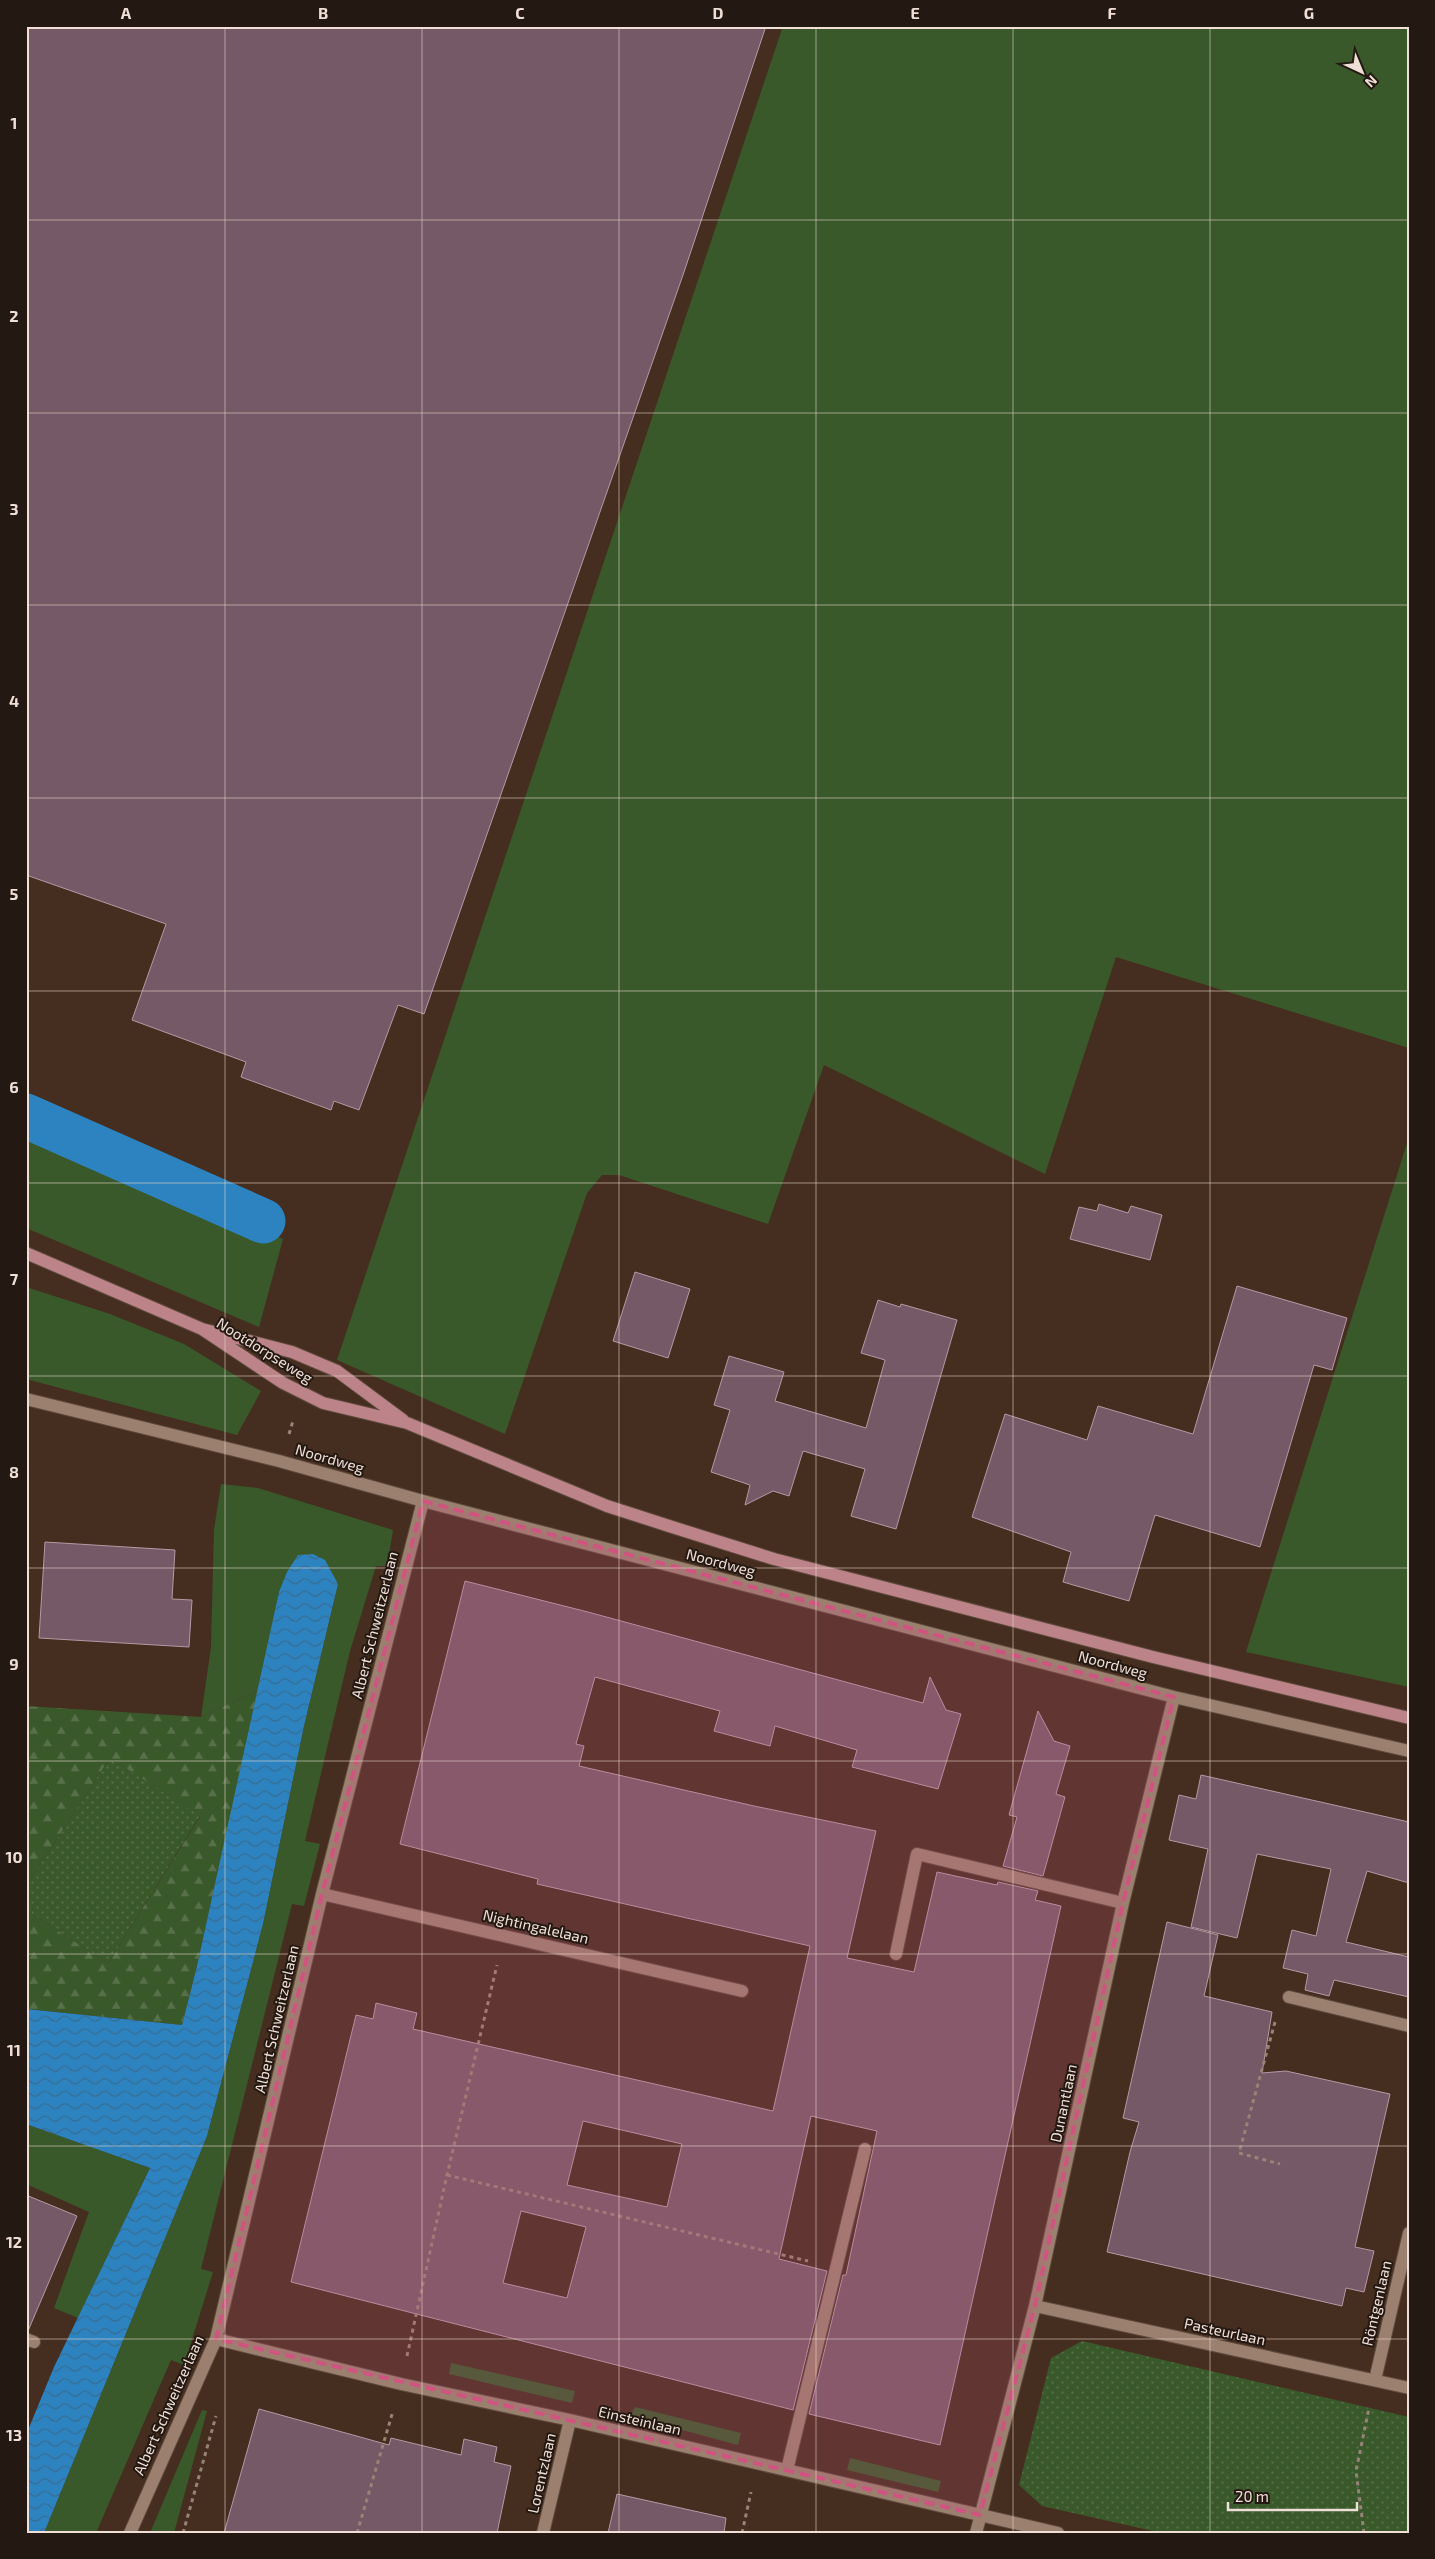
<svg xmlns="http://www.w3.org/2000/svg" width="1435" height="2559" font-family="'Exo 2',sans-serif">
<defs>
<pattern id="forest-firs" width="22" height="20" patternUnits="userSpaceOnUse" patternTransform="scale(1.25)"><rect width="22" height="20" fill="#3a592b"/><path d="M5 1l3.5 6h-7zM16 11l3.5 6h-7z" fill="#577049"/></pattern>
<pattern id="park-dots" width="8" height="8" patternUnits="userSpaceOnUse" patternTransform="scale(1.25)"><rect width="8" height="8" fill="#3a592b"/><path d="M2 2h.1M6 6h.1" fill="none" stroke="#577049" stroke-width="1.8" stroke-linecap="round"/></pattern>
<pattern id="water-waves" width="16" height="10" patternUnits="userSpaceOnUse" patternTransform="scale(1.25)"><rect width="16" height="10" fill="#2d83c0"/><path d="M0 5q4-4 8 0t8 0" fill="none" stroke="#366d93"/></pattern>
</defs>
<rect width="100%" height="100%" fill="#452e1f"/>
<path fill="#3a592b" d="M 783,26 L 1409,26 L 1409,1048 L 1116,957 L 1045,1174 L 824,1065 L 768,1224 L 619,1175 L 602,1175 L 587,1193 L 505,1434 L 337,1360 Z
M 26,1131 L 283,1239 L 259,1327 L 26,1228 Z
M 1409,1137 L 1409,1687 L 1246,1652 Z
M 26,1287 L 110,1314 L 184,1344 L 261,1391 L 237,1435 L 26,1379 Z
M 221,1484 L 258,1488 L 393,1530 L 387,1566 L 376,1566 L 350,1651 L 305,1841 L 320,1844 L 304,1906 L 292,1904 L 201,2269 L 213,2272 L 184,2365 L 171,2360 L 96,2533 L 44,2533 L 207,2136 L 263,1924 L 304,1726 L 338,1584 L 279,1592 L 259,1690 L 201,1717 L 211,1647 L 214,1530 Z
M 26,2124 L 150,2168 L 78,2318 L 54,2308 L 89,2212 L 26,2184 Z
M 451,2363 L 575,2391 L 572,2403 L 449,2374 Z
M 635,2407 L 741,2433 L 738,2445 L 630,2416 Z
M 202,2410 L 207,2411 L 174,2533 L 150,2533 Z
M 850,2458 L 941,2481 L 938,2492 L 847,2470 Z"/>
<path fill="url(#forest-firs)" d="M 259,1690 L 197,1966 L 182,2025 L 26,2009 L 26,1910 L 108,1963 L 200,1817 L 110,1758 L 26,1886 L 26,1706 L 201,1717 Z"/>
<path fill="url(#park-dots)" d="M 110,1758 L 200,1816 L 108,1963 L 26,1910 L 26,1886 Z
M 1082,2341 L 1409,2417 L 1409,2533 L 1162,2533 L 1042,2506 L 1019,2485 L 1051,2358 Z"/>
<path fill="url(#water-waves)" d="M 313,1554 L 325,1560 L 338,1584 L 304,1726 L 263,1924 L 207,2136 L 44,2533 L 26,2533 L 26,2435 L 54,2367 L 150,2168 L 26,2124 L 26,2009 L 182,2025 L 197,1966 L 279,1592 L 287,1572 L 298,1555 Z"/>
<g fill="none" stroke-linecap="round" stroke-linejoin="round">
<path stroke="#2d83c0" stroke-width="45" d="M 26,1116 L 263,1221"/>
</g>
<path fill="#765966" stroke="#b798a5" fill-rule="evenodd" d="M 26,26 L 766,26 L 683,275 L 424,1014 L 398,1005 L 359,1110 L 334,1101 L 331,1110 L 241,1077 L 246,1062 L 132,1020 L 166,924 L 26,875 Z
M 1099,1204 L 1128,1213 L 1131,1206 L 1162,1215 L 1150,1260 L 1070,1239 L 1079,1207 L 1097,1211 Z
M 635,1272 L 690,1289 L 668,1358 L 613,1341 Z
M 1237,1286 L 1347,1318 L 1332,1370 L 1314,1365 L 1260,1547 L 1155,1515 L 1129,1601 L 1063,1582 L 1071,1552 L 972,1517 L 1005,1414 L 1087,1440 L 1098,1406 L 1193,1434 Z
M 878,1300 L 900,1307 L 901,1304 L 957,1320 L 896,1529 L 851,1516 L 865,1469 L 803,1451 L 789,1496 L 773,1491 L 745,1505 L 750,1485 L 711,1472 L 730,1410 L 714,1405 L 729,1356 L 784,1372 L 775,1401 L 866,1428 L 885,1360 L 861,1353 Z
M 45,1542 L 175,1550 L 172,1599 L 192,1600 L 189,1647 L 39,1638 Z
M 465,1581 L 588,1612 L 923,1703 L 930,1677 L 946,1710 L 961,1714 L 938,1789 L 852,1767 L 857,1750 L 775,1726 L 770,1746 L 714,1731 L 720,1711 L 595,1677 L 576,1744 L 584,1746 L 579,1766 L 754,1806 L 876,1831 L 847,1958 L 914,1972 L 937,1872 L 997,1885 L 998,1882 L 1038,1891 L 1035,1900 L 1061,1906 L 940,2445 L 809,2414 L 843,2275 L 846,2275 L 877,2131 L 811,2116 L 779,2259 L 827,2271 L 793,2410 L 291,2282 L 356,2015 L 373,2019 L 376,2003 L 417,2013 L 413,2029 L 773,2111 L 810,1946 L 537,1884 L 538,1879 L 400,1844 ZM 583,2121 L 682,2144 L 667,2207 L 567,2185 ZM 521,2211 L 586,2227 L 567,2298 L 503,2283 Z
M 1038,1711 L 1054,1741 L 1070,1746 L 1056,1794 L 1065,1797 L 1043,1876 L 1003,1866 L 1017,1817 L 1009,1815 Z
M 1201,1775 L 1409,1822 L 1409,1883 L 1367,1871 L 1346,1942 L 1409,1957 L 1409,1997 L 1334,1980 L 1329,1996 L 1305,1990 L 1308,1974 L 1283,1968 L 1292,1930 L 1316,1936 L 1331,1869 L 1257,1854 L 1237,1938 L 1191,1927 L 1208,1849 L 1169,1840 L 1179,1795 L 1196,1799 Z
M 1167,1922 L 1218,1935 L 1204,1996 L 1272,2012 L 1262,2073 L 1286,2071 L 1390,2094 L 1355,2247 L 1374,2251 L 1364,2292 L 1346,2288 L 1342,2306 L 1107,2252 L 1130,2152 L 1139,2122 L 1123,2118 Z
M 26,2195 L 77,2216 L 28,2331 L 26,2331 Z
M 259,2409 L 389,2445 L 391,2438 L 461,2455 L 464,2439 L 497,2447 L 494,2462 L 511,2466 L 497,2533 L 224,2533 Z
M 617,2494 L 726,2518 L 724,2533 L 608,2533 Z"/>
<g fill="none" stroke-linecap="round" stroke-linejoin="round">
<defs>
<path id="minor" d="M 26,1399 L 279,1461 L 423,1501 L 1174,1697 L 1409,1751
M 322,1894 L 742,1991
M 896,1954 L 917,1854 L 1123,1903
M 1289,1997 L 1409,2026
M 1035,2306 L 1409,2388
M 26,2339 L 34,2342
M 216,2339 L 401,2384 L 570,2420 L 1058,2533
M 1375,2380 L 1409,2233
M 787,2470 L 865,2149
M 130,2533 L 216,2339 L 322,1894 L 423,1501
M 543,2533 L 570,2420
M 976,2533 L 1035,2306 L 1123,1903 L 1174,1697"/>
<path id="major" d="M 26,1253 L 202,1329 L 292,1352 L 337,1371 L 403,1420
M 202,1329 L 283,1383 L 323,1403 L 407,1423 L 607,1506 L 669,1526 L 774,1559 L 1153,1657 L 1409,1718"/>
</defs>
<use href="#minor" stroke="#5e4a3d" stroke-width="14"/>
<use href="#major" stroke="#5e4a3d" stroke-width="14"/>
<path stroke="#978377" stroke-width="3" stroke-dasharray="4 4" stroke-linecap="butt" d="M 289,1434 L 293,1421
M 1275,2022 L 1239,2153 L 1280,2164
M 447,2175 L 808,2261
M 407,2356 L 447,2175 L 497,1965
M 183,2533 L 216,2416
M 357,2533 L 393,2411
M 742,2533 L 751,2492
M 1364,2533 L 1356,2471 L 1369,2408"/>
<use href="#minor" stroke="#9b806f" stroke-width="12"/>
<use href="#major" stroke="#bc8388" stroke-width="12"/>
</g>
<path fill="#d05480" fill-opacity="0.2" stroke="#d05480" stroke-width="4" stroke-dasharray="10 6" stroke-linejoin="round" d="M 423,1501 L 1174,1697 L 1123,1903 L 1035,2306 L 980,2515 L 216,2339 L 322,1894 Z"/>
<path fill="none" stroke="#efdfd6" stroke-width="1" stroke-opacity="0.55" d="M 225,26 L 225,2533M 422,26 L 422,2533M 619,26 L 619,2533M 816,26 L 816,2533M 1013,26 L 1013,2533M 1210,26 L 1210,2533M 26,220 L 1409,220M 26,413 L 1409,413M 26,605 L 1409,605M 26,798 L 1409,798M 26,991 L 1409,991M 26,1183 L 1409,1183M 26,1376 L 1409,1376M 26,1568 L 1409,1568M 26,1761 L 1409,1761M 26,1954 L 1409,1954M 26,2146 L 1409,2146M 26,2339 L 1409,2339"/>
<g text-anchor="middle" dominant-baseline="central" stroke-width="4" stroke-linejoin="round" paint-order="stroke">
<g font-size="15" fill="#efdfd6" stroke="#241912">
<text transform="translate(265 1350) rotate(32)">Nootdorpseweg</text>
<text transform="translate(330 1458) rotate(16)">Noordweg</text>
<text transform="translate(721 1562) rotate(15)">Noordweg</text>
<text transform="translate(374 1625) rotate(-76)">Albert Schweitzerlaan</text>
<text transform="translate(1113 1664) rotate(15)">Noordweg</text>
<text transform="translate(536 1926) rotate(13)">Nightingalelaan</text>
<text transform="translate(276 2019) rotate(-77)">Albert Schweitzerlaan</text>
<text transform="translate(1063 2103) rotate(-78)">Dunantlaan</text>
<text transform="translate(1376 2303) rotate(-77)">Röntgenlaan</text>
<text transform="translate(1225 2331) rotate(12)">Pasteurlaan</text>
<text transform="translate(168 2405) rotate(-66)">Albert Schweitzerlaan</text>
<text transform="translate(640 2420) rotate(13)">Einsteinlaan</text>
<text transform="translate(541 2473) rotate(-77)">Lorentzlaan</text>
</g>
</g>
<rect width="1435" height="2559" fill="none" stroke="#241912" stroke-width="55"/>
<g transform="translate(1362 72) rotate(136)" stroke="#241912" stroke-width="4" paint-order="stroke">
<path d="M0-4L9 19L0 12L-9 19Z" fill="#efdfd6"/>
<text y="-8" font-size="14" font-weight="bold" text-anchor="middle" fill="#efdfd6">N</text>
</g>
<path d="M1228 2502v8h129v-8" fill="none" stroke="#efdfd6" stroke-width="2.5"/>
<text x="1235" y="2502" font-size="15" fill="#efdfd6" stroke="#241912" stroke-width="4" paint-order="stroke">20 m</text>
<rect x="28" y="28" width="1380" height="2504" fill="none" stroke="#efdfd6" stroke-width="2"/>
<g font-size="16" text-anchor="middle" font-weight="bold" fill="#efdfd6">
<text x="126" y="19">A</text>
<text x="323" y="19">B</text>
<text x="520" y="19">C</text>
<text x="718" y="19">D</text>
<text x="915" y="19">E</text>
<text x="1112" y="19">F</text>
<text x="1309" y="19">G</text>
<text x="14" y="129">1</text>
<text x="14" y="322">2</text>
<text x="14" y="515">3</text>
<text x="14" y="707">4</text>
<text x="14" y="900">5</text>
<text x="14" y="1093">6</text>
<text x="14" y="1285">7</text>
<text x="14" y="1478">8</text>
<text x="14" y="1670">9</text>
<text x="14" y="1863">10</text>
<text x="14" y="2056">11</text>
<text x="14" y="2248">12</text>
<text x="14" y="2441">13</text>
</g>
</svg>
